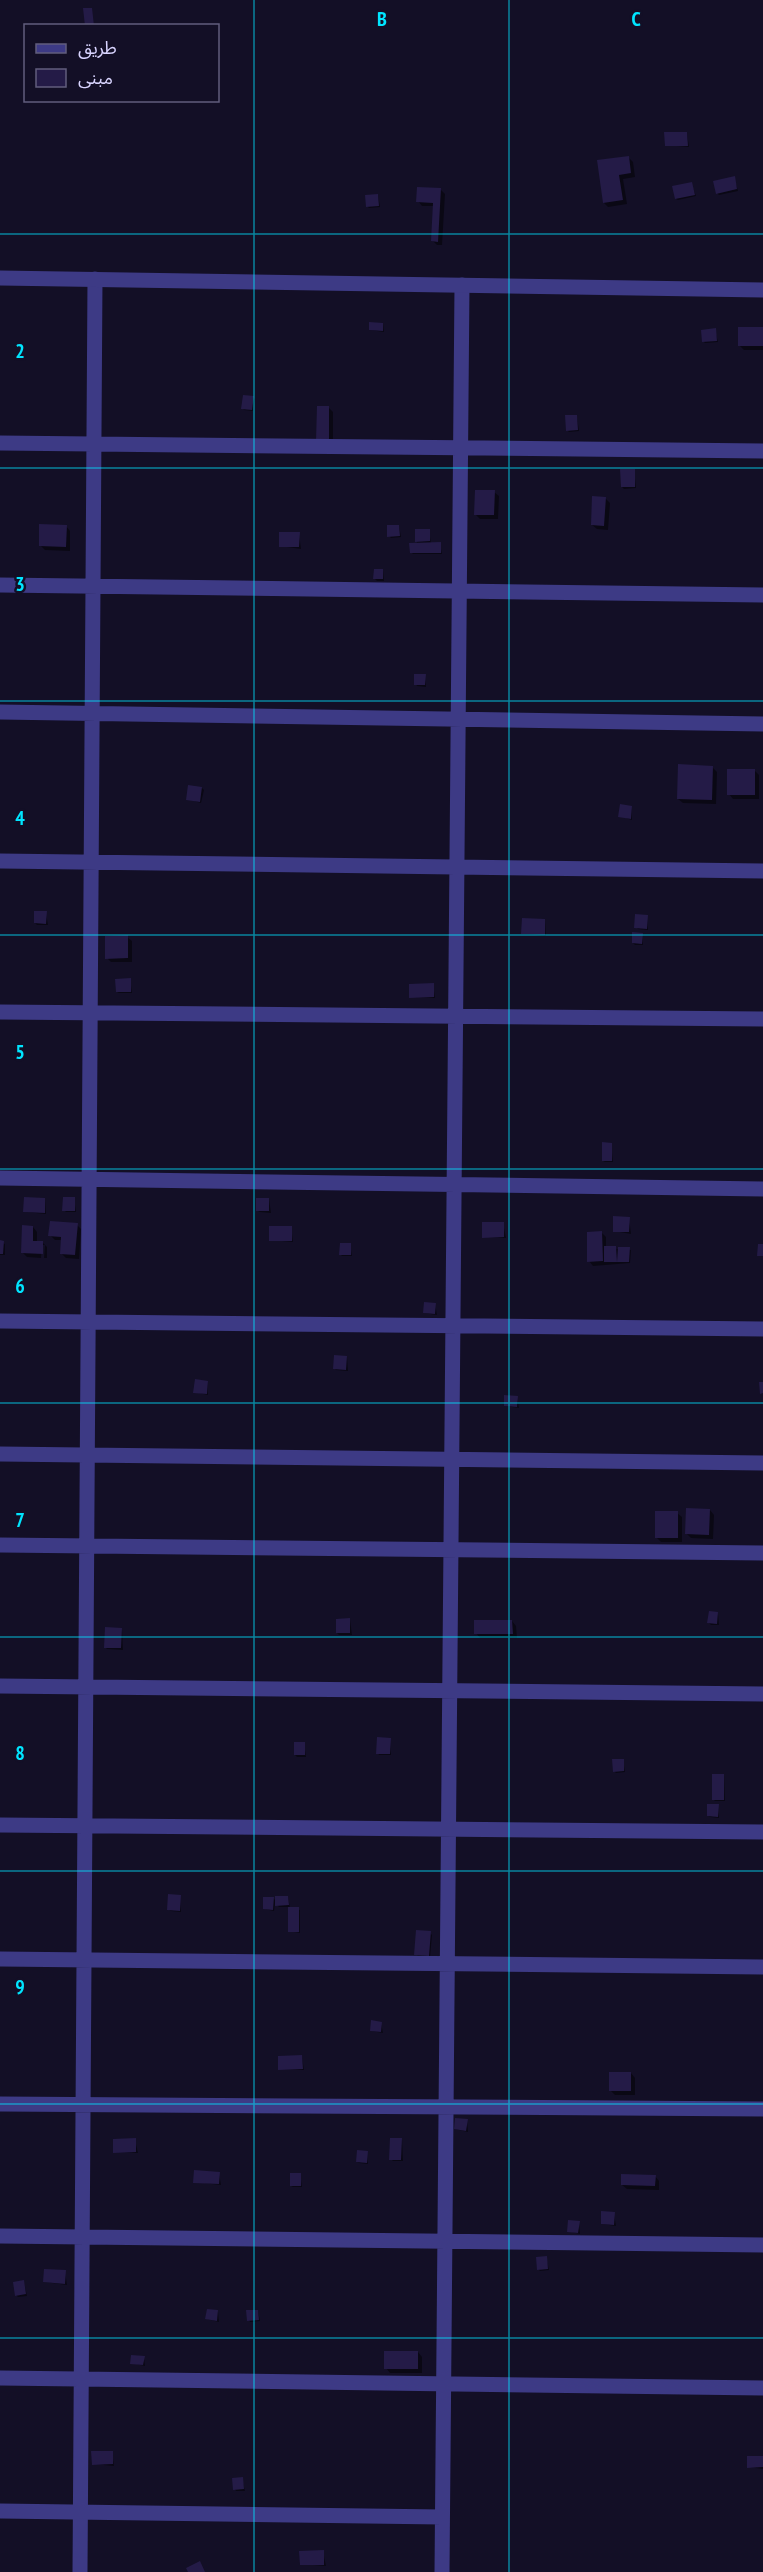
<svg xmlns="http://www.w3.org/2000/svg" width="763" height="2572" font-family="'PT Sans Narrow','Noto Sans Arabic',sans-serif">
<rect width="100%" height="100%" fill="#130f26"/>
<path fill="#0007" d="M 687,133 L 689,147 L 666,145 Z
M 628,157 L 633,162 L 635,177 L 623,179 L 627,204 L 608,207 L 604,203 Z
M 734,177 L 738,191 L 719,195 L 717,193 Z
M 691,183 L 696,196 L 678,200 L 676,199 Z
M 440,189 L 445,194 L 442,245 L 437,245 L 433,241 L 435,206 L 422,206 L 418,201 Z
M 378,195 L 380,207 L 369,208 L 367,206 Z
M 383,324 L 384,332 L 370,330 Z
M 763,328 L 763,350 L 744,350 L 739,345 Z
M 715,330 L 718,342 L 705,343 L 703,341 Z
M 253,397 L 255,399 L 253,411 L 244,410 L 242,408 Z
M 329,408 L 333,412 L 333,445 L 322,444 Z
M 577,417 L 579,431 L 569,432 L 567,430 Z
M 634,470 L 636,488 L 624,489 L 622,487 Z
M 494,492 L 499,496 L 498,519 L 480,519 L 476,515 Z
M 605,498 L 610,503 L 608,530 L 597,529 L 592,525 Z
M 66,526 L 70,531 L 70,551 L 45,550 L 40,545 Z
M 399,526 L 401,537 L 391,538 L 389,536 Z
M 429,530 L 431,544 L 440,544 L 442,554 L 413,554 L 411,552 L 417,544 L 416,531 Z
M 299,534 L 301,549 L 280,546 Z
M 383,571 L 384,581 L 377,581 L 375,579 Z
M 425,676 L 426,687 L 417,686 L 416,684 Z
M 712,767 L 717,772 L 716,804 L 683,803 L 678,799 Z
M 755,771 L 759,775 L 759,799 L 733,799 L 729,794 Z
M 202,788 L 204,790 L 201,803 L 187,799 Z
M 632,808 L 632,820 L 620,816 Z
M 46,913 L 48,925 L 37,925 L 35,923 Z
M 647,916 L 648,930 L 638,929 L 636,927 Z
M 545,921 L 546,936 L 523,934 Z
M 642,934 L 643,945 L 635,945 L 633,943 Z
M 127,937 L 132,941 L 132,962 L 111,962 L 107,958 Z
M 130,980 L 132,993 L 119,993 L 117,992 Z
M 433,984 L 435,998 L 411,997 Z
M 611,1144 L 613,1162 L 605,1162 L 603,1161 Z
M 74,1198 L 76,1212 L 66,1212 L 64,1210 Z
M 269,1199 L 271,1213 L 260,1212 L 258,1211 Z
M 45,1200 L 46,1214 L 25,1212 Z
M 629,1218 L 631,1234 L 614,1231 Z
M 503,1223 L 506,1238 L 484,1237 Z
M 77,1225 L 81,1229 L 79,1259 L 66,1258 L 61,1253 L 62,1240 L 55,1240 L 50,1235 Z
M 33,1227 L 37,1232 L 37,1243 L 43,1243 L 47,1247 L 47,1258 L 44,1258 L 45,1245 L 42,1245 L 41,1258 L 27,1257 L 22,1252 Z
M 291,1227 L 293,1242 L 271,1240 Z
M 602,1233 L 606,1237 L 606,1248 L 631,1250 L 630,1263 L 593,1266 L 589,1261 Z
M 0,1242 L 5,1244 L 5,1255 L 0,1255 Z
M 350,1245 L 352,1256 L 342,1256 L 340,1254 Z
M 435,1304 L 437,1315 L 424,1313 Z
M 347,1357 L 348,1371 L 336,1370 L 334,1368 Z
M 208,1382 L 208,1395 L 195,1392 Z
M 517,1398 L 519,1408 L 505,1406 Z
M 710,1510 L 714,1515 L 713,1539 L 691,1538 L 687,1534 Z
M 677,1513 L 682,1517 L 682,1542 L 661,1542 L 657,1538 Z
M 718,1614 L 719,1625 L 711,1625 L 709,1623 Z
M 350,1620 L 352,1635 L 339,1635 L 337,1633 Z
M 512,1621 L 516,1626 L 517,1638 L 480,1638 L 476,1633 Z
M 122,1630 L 123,1650 L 107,1649 L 105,1647 Z
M 390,1739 L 391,1755 L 379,1755 L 378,1753 Z
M 304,1743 L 306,1757 L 297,1757 L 295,1755 Z
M 623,1760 L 625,1772 L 616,1773 L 614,1771 Z
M 724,1776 L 725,1801 L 715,1801 L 713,1799 Z
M 718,1806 L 719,1818 L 710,1817 L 708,1816 Z
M 180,1896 L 181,1912 L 171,1911 L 169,1910 Z
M 288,1897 L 290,1908 L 300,1910 L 300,1933 L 289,1931 L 289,1907 L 279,1907 L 275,1903 L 274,1911 L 265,1909 L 273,1898 L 277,1902 Z
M 430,1933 L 432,1935 L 430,1957 L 418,1956 L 416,1954 Z
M 381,2023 L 383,2033 L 371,2031 Z
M 302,2057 L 304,2070 L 279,2069 Z
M 631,2073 L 635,2078 L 635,2095 L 615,2095 L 610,2090 Z
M 467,2121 L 468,2132 L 455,2129 Z
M 135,2140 L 138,2153 L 115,2152 Z
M 402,2140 L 403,2161 L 393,2161 L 391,2159 Z
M 367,2153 L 368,2164 L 359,2163 L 357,2162 Z
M 219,2173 L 221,2185 L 195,2182 Z
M 300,2174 L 302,2187 L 293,2187 L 291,2186 Z
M 655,2176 L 659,2181 L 659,2190 L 627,2189 L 622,2185 Z
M 614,2214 L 616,2226 L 602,2224 Z
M 579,2223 L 580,2234 L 568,2231 Z
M 546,2257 L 549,2270 L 540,2271 L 538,2269 Z
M 65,2272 L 67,2285 L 45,2282 Z
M 24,2282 L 27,2296 L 18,2297 L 16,2295 Z
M 258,2311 L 260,2321 L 250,2322 L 249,2320 Z
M 218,2312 L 219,2322 L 207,2319 Z
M 418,2352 L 422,2357 L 422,2373 L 390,2373 L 386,2368 Z
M 144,2358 L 145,2366 L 132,2363 Z
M 112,2452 L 114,2466 L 93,2464 Z
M 763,2457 L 763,2469 L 748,2467 Z
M 242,2479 L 245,2491 L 236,2491 L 235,2489 Z
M 323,2552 L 326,2566 L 301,2564 Z"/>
<path fill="#241b47" d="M 83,8 L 92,8 L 94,26 L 85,26 Z
M 664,132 L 687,132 L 688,146 L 665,146 Z
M 629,156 L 631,173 L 619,175 L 623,200 L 603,203 L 597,160 Z
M 735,176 L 737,189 L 716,194 L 713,181 Z
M 692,182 L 695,195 L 675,199 L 672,186 Z
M 417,187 L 441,188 L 438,242 L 431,241 L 433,203 L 416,202 Z
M 378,194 L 379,206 L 366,207 L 365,195 Z
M 369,322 L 383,323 L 383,331 L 369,330 Z
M 738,327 L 763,327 L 763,346 L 738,346 Z
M 716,328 L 717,341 L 702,342 L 701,330 Z
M 243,395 L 254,396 L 252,410 L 241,409 Z
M 317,406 L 329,406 L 329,441 L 316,441 Z
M 565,415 L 577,415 L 578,430 L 566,431 Z
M 620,469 L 635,469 L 635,487 L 621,487 Z
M 475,490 L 495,490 L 494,515 L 474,515 Z
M 592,496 L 606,497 L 604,526 L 591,525 Z
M 39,524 L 67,525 L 66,547 L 39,546 Z
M 387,525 L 399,525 L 400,536 L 387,537 Z
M 415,529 L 430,529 L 430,541 L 415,542 Z
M 279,532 L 300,532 L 299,547 L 279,547 Z
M 441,542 L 441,553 L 410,553 L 409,543 Z
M 374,569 L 383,569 L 383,579 L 373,579 Z
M 414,674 L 426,674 L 425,685 L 414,685 Z
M 678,764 L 713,766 L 712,800 L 677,799 Z
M 727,769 L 755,769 L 755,795 L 727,795 Z
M 188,785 L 202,787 L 200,802 L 186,800 Z
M 620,804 L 632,806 L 631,819 L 618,817 Z
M 34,911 L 47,911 L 46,924 L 34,923 Z
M 635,914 L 648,915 L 647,929 L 634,928 Z
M 522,918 L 545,919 L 545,935 L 521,934 Z
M 632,932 L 643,933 L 642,944 L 632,943 Z
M 128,935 L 128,958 L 105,959 L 105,936 Z
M 131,978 L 131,992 L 116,992 L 115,979 Z
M 434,983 L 434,997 L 409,998 L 409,984 Z
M 602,1142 L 612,1143 L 612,1161 L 602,1161 Z
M 24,1197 L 45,1198 L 45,1213 L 23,1212 Z
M 63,1197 L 75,1197 L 75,1211 L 62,1211 Z
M 256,1198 L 269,1198 L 269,1211 L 256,1211 Z
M 613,1216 L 630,1217 L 629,1232 L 613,1232 Z
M 50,1221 L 78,1223 L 75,1255 L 60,1254 L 61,1237 L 48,1236 Z
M 482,1222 L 504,1222 L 504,1237 L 482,1238 Z
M 22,1225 L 33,1226 L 33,1241 L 43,1241 L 43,1254 L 21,1253 Z
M 269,1226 L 292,1226 L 292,1241 L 269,1241 Z
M 602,1231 L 603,1261 L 587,1262 L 587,1232 Z
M 0,1240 L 4,1241 L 3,1254 L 0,1254 Z
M 340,1243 L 351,1243 L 351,1255 L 339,1255 Z
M 758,1244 L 763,1244 L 763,1256 L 757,1256 Z
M 604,1246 L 616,1246 L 617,1262 L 604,1262 Z
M 618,1247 L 630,1247 L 629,1262 L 617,1262 Z
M 424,1302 L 436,1303 L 435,1314 L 423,1313 Z
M 334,1355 L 347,1356 L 346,1370 L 333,1369 Z
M 195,1379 L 208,1381 L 207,1394 L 193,1393 Z
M 759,1382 L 763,1382 L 763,1393 L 760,1394 Z
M 504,1395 L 518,1396 L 517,1407 L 504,1406 Z
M 686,1508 L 710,1509 L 709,1535 L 685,1534 Z
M 655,1511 L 678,1511 L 678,1538 L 655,1538 Z
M 709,1611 L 718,1612 L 717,1624 L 707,1623 Z
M 350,1618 L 350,1633 L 336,1633 L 336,1619 Z
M 474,1620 L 512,1620 L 513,1634 L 474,1634 Z
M 105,1627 L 122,1628 L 121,1648 L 104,1648 Z
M 377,1737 L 391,1738 L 390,1754 L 376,1754 Z
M 294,1742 L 305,1742 L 305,1755 L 294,1755 Z
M 612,1759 L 624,1759 L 624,1771 L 613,1772 Z
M 712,1774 L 724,1774 L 724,1800 L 712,1800 Z
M 707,1804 L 719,1804 L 718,1817 L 707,1816 Z
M 168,1894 L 181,1895 L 180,1911 L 167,1910 Z
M 275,1896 L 288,1896 L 289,1905 L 275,1906 Z
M 263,1897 L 274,1897 L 273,1910 L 263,1909 Z
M 288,1907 L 299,1907 L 299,1932 L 288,1932 Z
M 416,1930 L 431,1931 L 429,1956 L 414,1955 Z
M 371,2020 L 382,2022 L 381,2032 L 370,2031 Z
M 302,2055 L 303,2069 L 278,2070 L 278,2056 Z
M 609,2072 L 631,2072 L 631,2091 L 609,2091 Z
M 455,2118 L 468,2119 L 466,2131 L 454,2129 Z
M 136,2138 L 136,2152 L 113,2153 L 113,2139 Z
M 390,2138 L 402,2138 L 401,2160 L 389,2160 Z
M 357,2150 L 368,2151 L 367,2163 L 356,2162 Z
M 194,2170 L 220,2172 L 219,2184 L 193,2183 Z
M 290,2173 L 301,2173 L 301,2186 L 290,2186 Z
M 621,2174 L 656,2175 L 655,2186 L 621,2185 Z
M 601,2211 L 615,2212 L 614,2225 L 601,2224 Z
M 568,2220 L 580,2221 L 578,2233 L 567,2232 Z
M 547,2256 L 548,2269 L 537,2270 L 536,2257 Z
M 44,2269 L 66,2270 L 65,2284 L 43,2282 Z
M 24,2280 L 26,2294 L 15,2296 L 13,2282 Z
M 207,2309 L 218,2310 L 217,2321 L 205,2319 Z
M 246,2310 L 258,2310 L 259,2320 L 247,2321 Z
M 384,2351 L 418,2351 L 418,2369 L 384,2369 Z
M 131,2355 L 145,2356 L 143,2365 L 130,2364 Z
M 91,2451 L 113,2451 L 113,2464 L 92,2465 Z
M 747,2456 L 763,2456 L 763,2467 L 747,2468 Z
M 243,2477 L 244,2489 L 233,2490 L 232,2478 Z
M 324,2550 L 324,2565 L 300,2565 L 299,2551 Z
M 200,2561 L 205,2572 L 188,2572 L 186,2568 Z"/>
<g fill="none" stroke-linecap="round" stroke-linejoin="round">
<path stroke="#3d3a85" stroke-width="15" d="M 0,443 L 763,451
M 0,585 L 763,595
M 0,712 L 763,724
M 0,861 L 763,871
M 0,1012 L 763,1019
M 0,1178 L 763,1189
M 0,1321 L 763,1329
M 0,1454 L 763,1463
M 0,1545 L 763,1553
M 0,1686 L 763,1694
M 0,1825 L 763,1832
M 0,1959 L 763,1967
M 0,2104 L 763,2109
M 0,2236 L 763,2245
M 0,2378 L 763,2388
M 0,2511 L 442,2517
M 80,2572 L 95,279
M 442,2572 L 462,285"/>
<path stroke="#3d3a85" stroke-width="15" d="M 0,278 L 763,290"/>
</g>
<path fill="none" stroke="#00e5ff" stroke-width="1.5" stroke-opacity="0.55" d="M 254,0 L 254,2572M 509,0 L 509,2572M 0,234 L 763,234M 0,468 L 763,468M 0,701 L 763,701M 0,935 L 763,935M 0,1169 L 763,1169M 0,1403 L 763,1403M 0,1637 L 763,1637M 0,1871 L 763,1871M 0,2104 L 763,2104M 0,2338 L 763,2338"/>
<g font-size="20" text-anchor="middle" font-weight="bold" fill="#00e5ff" stroke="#130f26" stroke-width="5" stroke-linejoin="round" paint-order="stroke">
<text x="382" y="26">B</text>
<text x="636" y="26">C</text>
<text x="20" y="358">2</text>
<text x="20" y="591">3</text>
<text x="20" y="825">4</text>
<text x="20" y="1059">5</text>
<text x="20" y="1293">6</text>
<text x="20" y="1527">7</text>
<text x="20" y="1760">8</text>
<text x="20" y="1994">9</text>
</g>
<rect x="24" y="24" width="195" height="78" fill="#130f26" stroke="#625e7d" stroke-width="1.5"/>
<rect x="36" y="44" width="30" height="9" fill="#3d3a85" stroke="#625e7d" stroke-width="1.5"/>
<text x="78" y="54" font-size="18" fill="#d9d4ff">طريق</text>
<rect x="36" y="69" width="30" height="18" fill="#241b47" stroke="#625e7d" stroke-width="1.5"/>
<text x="78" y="84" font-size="18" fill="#d9d4ff">مبنى</text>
</svg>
